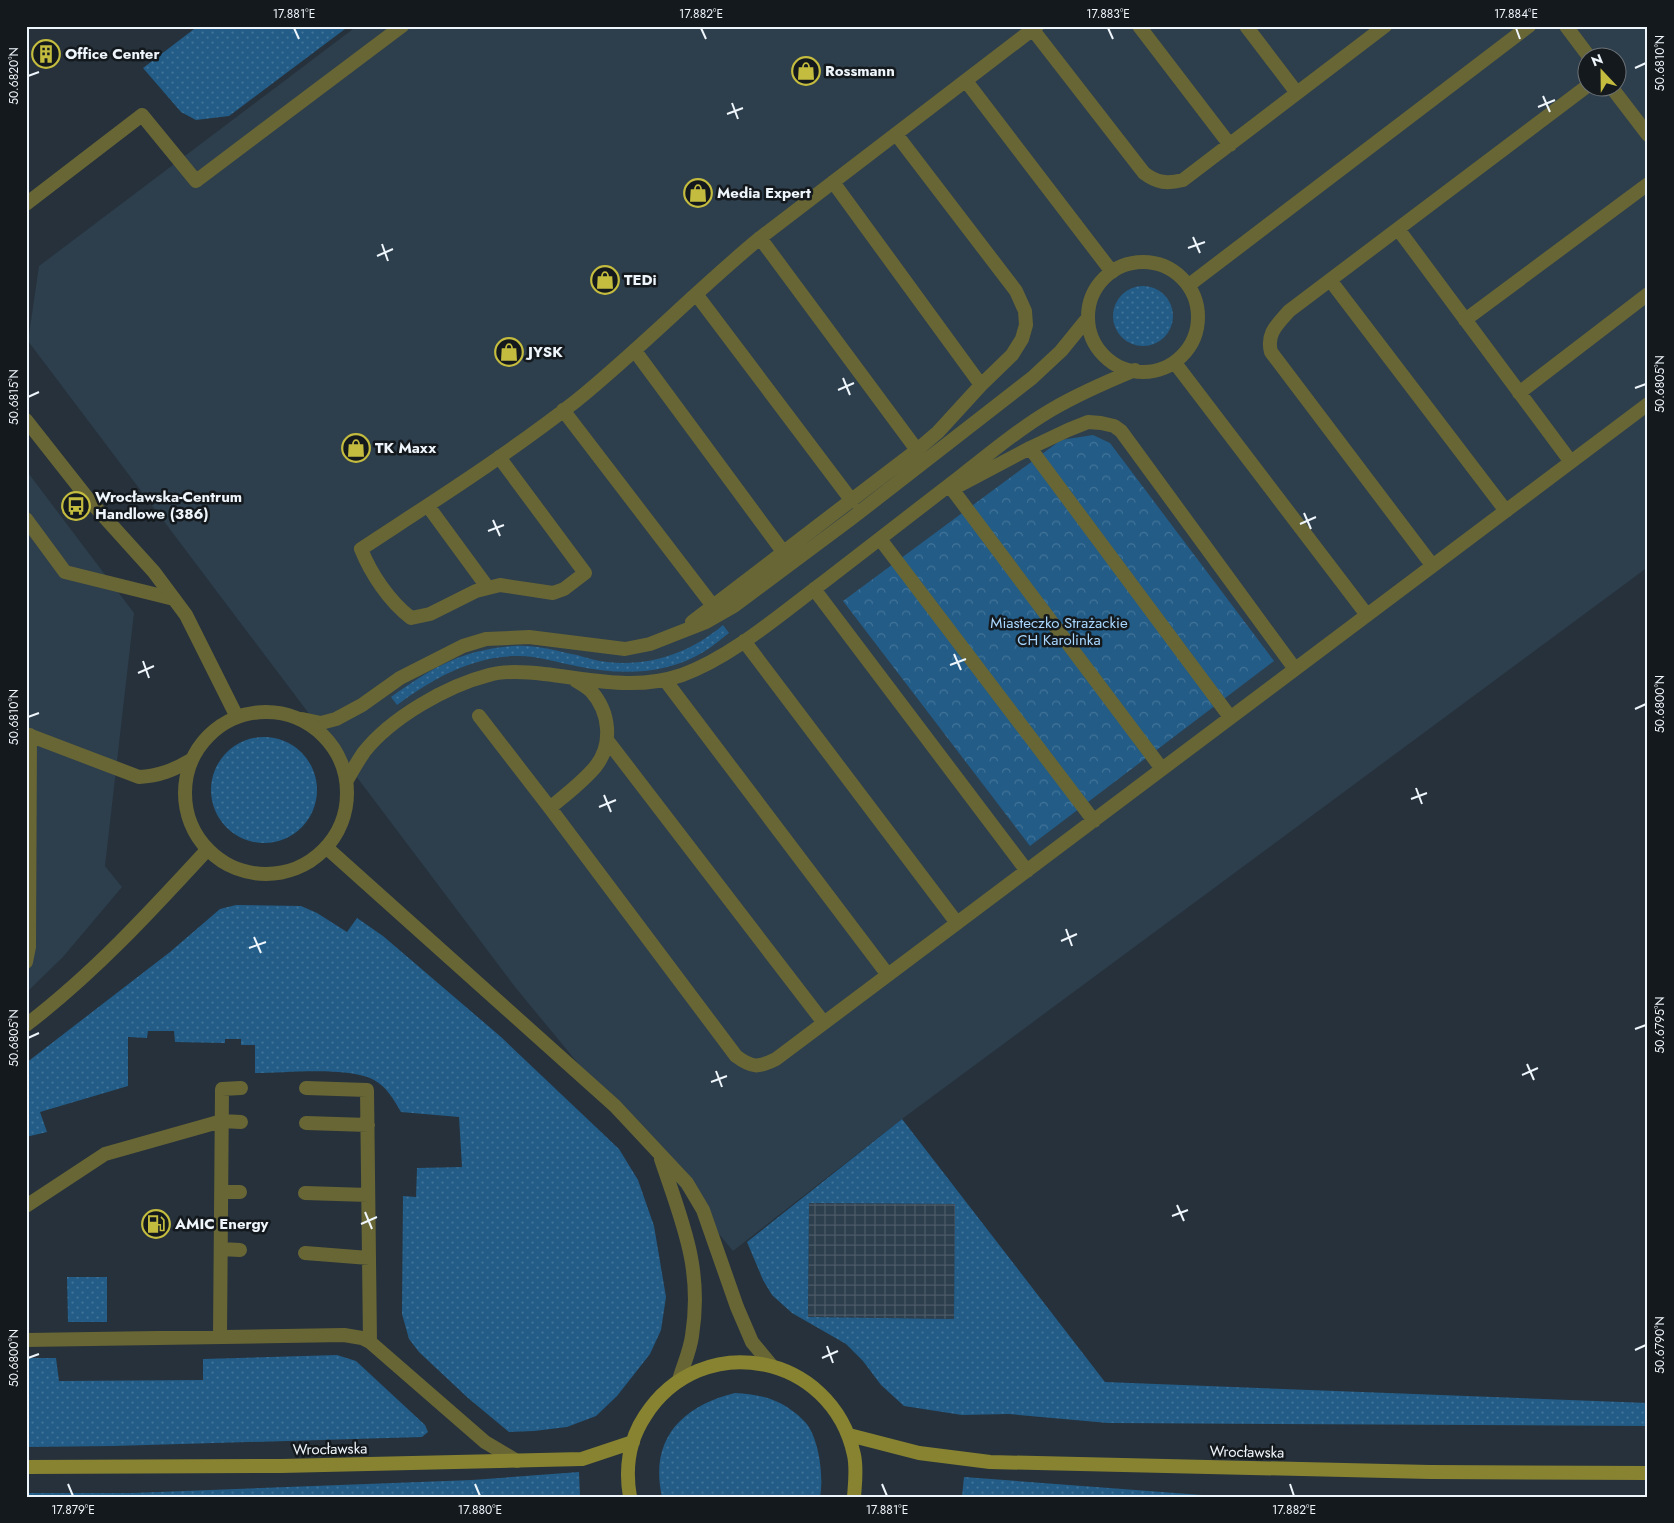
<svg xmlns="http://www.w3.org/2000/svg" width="1674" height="1523" font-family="Jost,sans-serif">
<defs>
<pattern id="industrial-grid" width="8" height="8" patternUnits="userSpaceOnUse" patternTransform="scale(1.25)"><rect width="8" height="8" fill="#2d3e4c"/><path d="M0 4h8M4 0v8" fill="none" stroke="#4c5a67"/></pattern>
<pattern id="grass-dots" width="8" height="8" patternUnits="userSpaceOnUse" patternTransform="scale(1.25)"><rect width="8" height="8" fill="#225c87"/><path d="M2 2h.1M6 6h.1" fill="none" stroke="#427499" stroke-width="1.8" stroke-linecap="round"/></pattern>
<pattern id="forest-crowns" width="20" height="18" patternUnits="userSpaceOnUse" patternTransform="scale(1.25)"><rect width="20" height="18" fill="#225c87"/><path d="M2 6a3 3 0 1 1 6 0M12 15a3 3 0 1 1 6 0" fill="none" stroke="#427499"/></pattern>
</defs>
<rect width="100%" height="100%" fill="#26313b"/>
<path fill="#2d3e4c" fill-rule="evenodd" d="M 357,26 L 1648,26 L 1648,567 L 902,1119 L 733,1251 L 515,987 L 28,341 L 39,266 ZM 1586,58 L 1616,58 L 1616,88 L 1586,88 Z
M 26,470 L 134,613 L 105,866 L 122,887 L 63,957 L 26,993 Z"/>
<path fill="url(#industrial-grid)" d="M 809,1203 L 955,1204 L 954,1319 L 808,1317 Z"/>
<path fill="url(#grass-dots)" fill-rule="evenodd" d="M 198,26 L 349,26 L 229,116 L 196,120 L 181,112 L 143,68 Z
M1113 316a30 30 0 1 1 60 0a30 30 0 1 1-60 0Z
M 723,625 L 729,633 C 721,639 713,646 705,651 C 665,676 620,675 576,666 C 556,662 535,655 515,656 C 471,657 432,679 397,705 L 391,697 C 432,668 461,650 513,646 C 534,644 557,651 577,655 C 587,658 597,661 607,662 C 650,667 690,653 723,625 Z
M211 790a53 53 0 1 1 106 0a53 53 0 1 1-106 0Z
M 236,905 L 301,906 L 317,913 L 347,932 L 357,918 L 383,936 L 501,1037 L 619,1149 L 638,1180 L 654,1226 L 666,1297 L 661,1330 L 650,1354 L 617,1396 L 596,1416 L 567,1427 L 534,1431 L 509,1432 L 468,1398 L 419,1352 L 409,1339 L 402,1314 L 403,1196 L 416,1197 L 417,1168 L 462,1167 L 459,1117 L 401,1112 C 394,1100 387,1087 374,1080 C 349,1066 285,1073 255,1073 L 255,1045 L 241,1045 L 241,1039 L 225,1039 L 225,1043 L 175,1042 L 174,1031 L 148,1031 L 147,1038 L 128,1037 L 128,1086 L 40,1112 L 47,1132 L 26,1137 L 26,1063 L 170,952 L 220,909 Z
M 902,1119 L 1105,1382 L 1648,1403 L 1648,1426 L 1108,1423 L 1009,1414 L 962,1415 L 904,1406 L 881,1385 L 863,1361 L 846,1344 L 792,1313 L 772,1295 L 763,1280 L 747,1242 ZM 809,1203 L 955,1204 L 954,1319 L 808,1317 Z
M 67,1277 L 107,1277 L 107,1322 L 68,1322 Z
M 337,1355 L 356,1361 L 425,1425 L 428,1432 L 422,1437 L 114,1446 L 26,1447 L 26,1358 L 56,1358 L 59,1381 L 203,1380 L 203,1359 Z
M 735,1393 C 747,1394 762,1395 773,1400 C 784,1404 797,1413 805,1422 C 819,1437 824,1477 820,1497 L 662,1497 C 649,1439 682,1406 735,1393 Z
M 579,1472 L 580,1495 L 544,1497 L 26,1497 L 26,1493 L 132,1493 L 472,1480 Z
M 964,1477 L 1202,1495 L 1285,1497 L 962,1497 Z"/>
<path fill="url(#forest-crowns)" d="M 1093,435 L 1110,443 L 1274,661 L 1030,846 L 843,601 L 1061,440 Z"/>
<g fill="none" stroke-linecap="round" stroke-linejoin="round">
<path stroke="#686635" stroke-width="14" d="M 1139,26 L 1230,145
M 1246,26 L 1297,93
M 1566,26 L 1590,58
M 1033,30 L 1144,173 C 1157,183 1167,184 1183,180 L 1385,26
M 966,81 L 1112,272
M 1612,88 L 1648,135
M 833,182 L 981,385
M 26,204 L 142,115 L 196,181 L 402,26
M 1398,229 L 1571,462
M 760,238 L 917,450
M1088 317a55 55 0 1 1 110 0a55 55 0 1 1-110 0Z
M 1330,280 L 1506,511
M 1189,285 L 1529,26
M 696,294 L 852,501
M 1465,320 L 1648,184
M 635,351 L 784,553
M 1175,363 L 1367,615
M 1519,393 L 1648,294
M 563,410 L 713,606
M 1030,448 L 1230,717
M 499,457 L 585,573 L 564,589 L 553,593 L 500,585 L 476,591 L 430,614 L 411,618 C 389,601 371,574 361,549 C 434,501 507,455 576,401 C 640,349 697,290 760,238 L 1037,26
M 958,486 L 1030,448 L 1068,430 L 1088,422 L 1101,423 L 1114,426 L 1121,431 L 1295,669
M 952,489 L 1162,769
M 428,506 L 488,588
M 26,519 L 65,572 L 174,599
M 880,539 L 1094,821
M 1432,565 L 1271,352 C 1266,333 1278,324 1289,311 L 1586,87
M 814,589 L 1027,871
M 692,622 L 917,450 L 938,432 L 981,385 L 1012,355 L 1022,339 L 1026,325 L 1025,311 L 1016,291 L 896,134
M 744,641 L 957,923
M 665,680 L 888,975
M 479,716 L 550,808 L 736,1056 C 752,1068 758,1068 776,1059 L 1648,404
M 302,719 L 321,723 L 336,719 L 362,705 L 400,678 L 463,646 L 486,639 L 529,637 L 625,649 L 650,644 L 706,622 L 734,606 L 852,518 L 1032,378 L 1061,351 L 1087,319
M 26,734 L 139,777 C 159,776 174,770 191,760
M 607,740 L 824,1023
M 347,780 C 352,771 358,761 364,752 C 391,718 446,686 489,675 C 506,670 527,672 544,674 C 591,679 635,691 682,675 C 732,657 782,613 825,581 C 870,546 916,511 961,476 C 990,453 1019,429 1051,410 C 1078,394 1106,382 1135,370
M 550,808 C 565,795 583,782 596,766 C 613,744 610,712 591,691 C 587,687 580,683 575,680
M 26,962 L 29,947 L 30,735
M 306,1088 L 367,1090 L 370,1342
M 306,1123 L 368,1125
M 221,1192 L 240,1192
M 305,1193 L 368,1195
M 26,1206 L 105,1154 L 222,1121 L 241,1122
M 221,1249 L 240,1250
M 305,1253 L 369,1258
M 220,1336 L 222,1089 L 241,1088
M 26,1340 L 344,1335 L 362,1338 L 370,1342 L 485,1442 L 517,1461"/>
<path stroke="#686635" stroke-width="14" d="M 26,420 L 89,500 L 154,572 L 186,615 L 237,717
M185 793a81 81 0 1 1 162 0a81 81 0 1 1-162 0Z
M 327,848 L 615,1106 L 687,1183 L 703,1210 L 737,1307 L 752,1342 L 771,1365
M 26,1025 C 93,974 150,912 207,850
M 661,1159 C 682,1222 703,1268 692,1336 C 690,1351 683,1366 679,1380"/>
<path stroke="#888331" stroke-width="14" d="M 849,1435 L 919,1453 L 990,1462 L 1430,1472 L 1648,1473
M 26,1467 L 281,1466 L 582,1459 L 633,1442
M 630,1497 C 625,1469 629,1440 645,1416 C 701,1328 832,1353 854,1455 C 857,1469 855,1483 854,1497"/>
</g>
<path fill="none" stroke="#eef5fb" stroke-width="2" d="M 294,28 L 299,39M 701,28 L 706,39M 1108,28 L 1113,39M 1516,28 L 1520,39M 1635,68 L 1646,63M 28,76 L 39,72M 1543,96 L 1550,112M 732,103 L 738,119M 1538,107 L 1555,100M 727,114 L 743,108M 1193,237 L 1200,253M 382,244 L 388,261M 1188,248 L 1205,242M 377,256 L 393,249M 843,378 L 850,395M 1635,388 L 1646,384M 838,390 L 854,383M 28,397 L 39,392M 1304,513 L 1311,529M 493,520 L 500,536M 1300,524 L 1316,517M 488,531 L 504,525M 954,654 L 961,670M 143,661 L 149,678M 950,665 L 966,659M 138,673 L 154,666M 1635,709 L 1646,704M 28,717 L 39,713M 1416,788 L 1422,804M 604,795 L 611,812M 1411,799 L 1427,793M 599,807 L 616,800M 1066,929 L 1072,946M 254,937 L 261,953M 1061,941 L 1077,934M 249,948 L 266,942M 1635,1029 L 1646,1025M 28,1038 L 39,1033M 1527,1064 L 1534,1080M 716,1071 L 722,1087M 1522,1075 L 1538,1068M 711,1082 L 727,1076M 1177,1205 L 1184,1221M 365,1212 L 372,1229M 1172,1216 L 1188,1210M 361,1224 L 377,1217M 827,1346 L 833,1363M 1635,1350 L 1646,1345M 28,1358 L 39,1354M 822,1358 L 838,1351M 68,1484 L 73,1496M 475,1484 L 480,1496M 882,1484 L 887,1496M 1290,1484 L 1294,1496"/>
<defs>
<symbol id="building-ring" viewBox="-11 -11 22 22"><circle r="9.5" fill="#14191d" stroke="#c4bc3e" stroke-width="1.5"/><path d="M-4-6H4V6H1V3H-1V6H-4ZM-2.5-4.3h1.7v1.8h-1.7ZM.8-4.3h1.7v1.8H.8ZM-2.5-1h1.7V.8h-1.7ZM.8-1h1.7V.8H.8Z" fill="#c4bc3e"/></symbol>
<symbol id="shop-ring" viewBox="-11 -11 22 22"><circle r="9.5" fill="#14191d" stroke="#c4bc3e" stroke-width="1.5"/><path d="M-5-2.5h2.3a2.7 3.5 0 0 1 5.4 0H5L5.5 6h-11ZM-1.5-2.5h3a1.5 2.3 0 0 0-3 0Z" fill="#c4bc3e"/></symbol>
<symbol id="bus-ring" viewBox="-11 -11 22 22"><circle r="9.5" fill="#14191d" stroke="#c4bc3e" stroke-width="1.5"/><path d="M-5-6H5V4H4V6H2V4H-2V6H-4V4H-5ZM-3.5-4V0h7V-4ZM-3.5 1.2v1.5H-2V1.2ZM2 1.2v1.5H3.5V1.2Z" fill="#c4bc3e"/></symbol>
<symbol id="fuel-ring" viewBox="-11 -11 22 22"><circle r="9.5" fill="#14191d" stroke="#c4bc3e" stroke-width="1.5"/><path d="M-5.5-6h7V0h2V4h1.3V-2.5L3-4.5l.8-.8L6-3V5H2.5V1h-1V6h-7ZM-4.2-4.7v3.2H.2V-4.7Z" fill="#c4bc3e"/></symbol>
</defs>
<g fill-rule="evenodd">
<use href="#building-ring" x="30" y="38" width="32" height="32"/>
<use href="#shop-ring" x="790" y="55" width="32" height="32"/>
<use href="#shop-ring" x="682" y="177" width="32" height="32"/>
<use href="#shop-ring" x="589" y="264" width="32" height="32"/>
<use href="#shop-ring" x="493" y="336" width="32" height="32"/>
<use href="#shop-ring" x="340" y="432" width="32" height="32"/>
<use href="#bus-ring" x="60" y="490" width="32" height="32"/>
<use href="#fuel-ring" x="140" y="1208" width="32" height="32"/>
</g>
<g text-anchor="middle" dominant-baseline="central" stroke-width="5" stroke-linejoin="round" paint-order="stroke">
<g font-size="15" font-weight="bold" fill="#eef5fb" stroke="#14191d" text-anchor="start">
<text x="65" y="54">Office Center</text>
<text x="825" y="71">Rossmann</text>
<text x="717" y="193">Media Expert</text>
<text x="624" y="280">TEDi</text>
<text x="528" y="352">JYSK</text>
<text x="375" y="448">TK Maxx</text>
<text x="95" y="497">Wrocławska-Centrum<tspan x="95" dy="17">Handlowe (386)</tspan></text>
<text x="175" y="1224">AMIC Energy</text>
</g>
<g font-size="15" fill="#a8d6fe" stroke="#14191d">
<text x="1059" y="623">Miasteczko Strażackie<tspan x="1059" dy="17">CH Karolinka</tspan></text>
</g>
<g font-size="15" fill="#eef5fb" stroke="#14191d">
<text transform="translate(330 1449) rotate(-1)">Wrocławska</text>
<text transform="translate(1247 1452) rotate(1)">Wrocławska</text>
</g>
</g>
<rect width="1674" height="1523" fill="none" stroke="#14191d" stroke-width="55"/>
<g transform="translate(1602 72) rotate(338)"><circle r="24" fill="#14191d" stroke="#6b7176"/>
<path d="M0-4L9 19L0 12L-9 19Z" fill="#c4bc3e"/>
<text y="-8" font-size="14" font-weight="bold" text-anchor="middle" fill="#eef5fb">N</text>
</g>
<rect x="28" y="28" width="1618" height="1468" fill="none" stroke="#eef5fb" stroke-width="2"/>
<g font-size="12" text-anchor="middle" fill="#eef5fb">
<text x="294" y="18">17.881°E</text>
<text x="701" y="18">17.882°E</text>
<text x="1108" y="18">17.883°E</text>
<text x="1516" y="18">17.884°E</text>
<text transform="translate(1660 63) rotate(-90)" y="4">50.6810°N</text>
<text transform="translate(14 76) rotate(-90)" y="4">50.6820°N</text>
<text transform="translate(1660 384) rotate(-90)" y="4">50.6805°N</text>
<text transform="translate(14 397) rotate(-90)" y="4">50.6815°N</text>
<text transform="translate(1660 704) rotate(-90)" y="4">50.6800°N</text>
<text transform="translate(14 717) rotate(-90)" y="4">50.6810°N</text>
<text transform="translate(1660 1025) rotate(-90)" y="4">50.6795°N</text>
<text transform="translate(14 1038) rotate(-90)" y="4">50.6805°N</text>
<text transform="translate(1660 1345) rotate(-90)" y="4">50.6790°N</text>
<text transform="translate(14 1358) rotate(-90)" y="4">50.6800°N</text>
<text x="73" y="1514">17.879°E</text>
<text x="480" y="1514">17.880°E</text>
<text x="887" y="1514">17.881°E</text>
<text x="1294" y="1514">17.882°E</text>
</g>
</svg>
